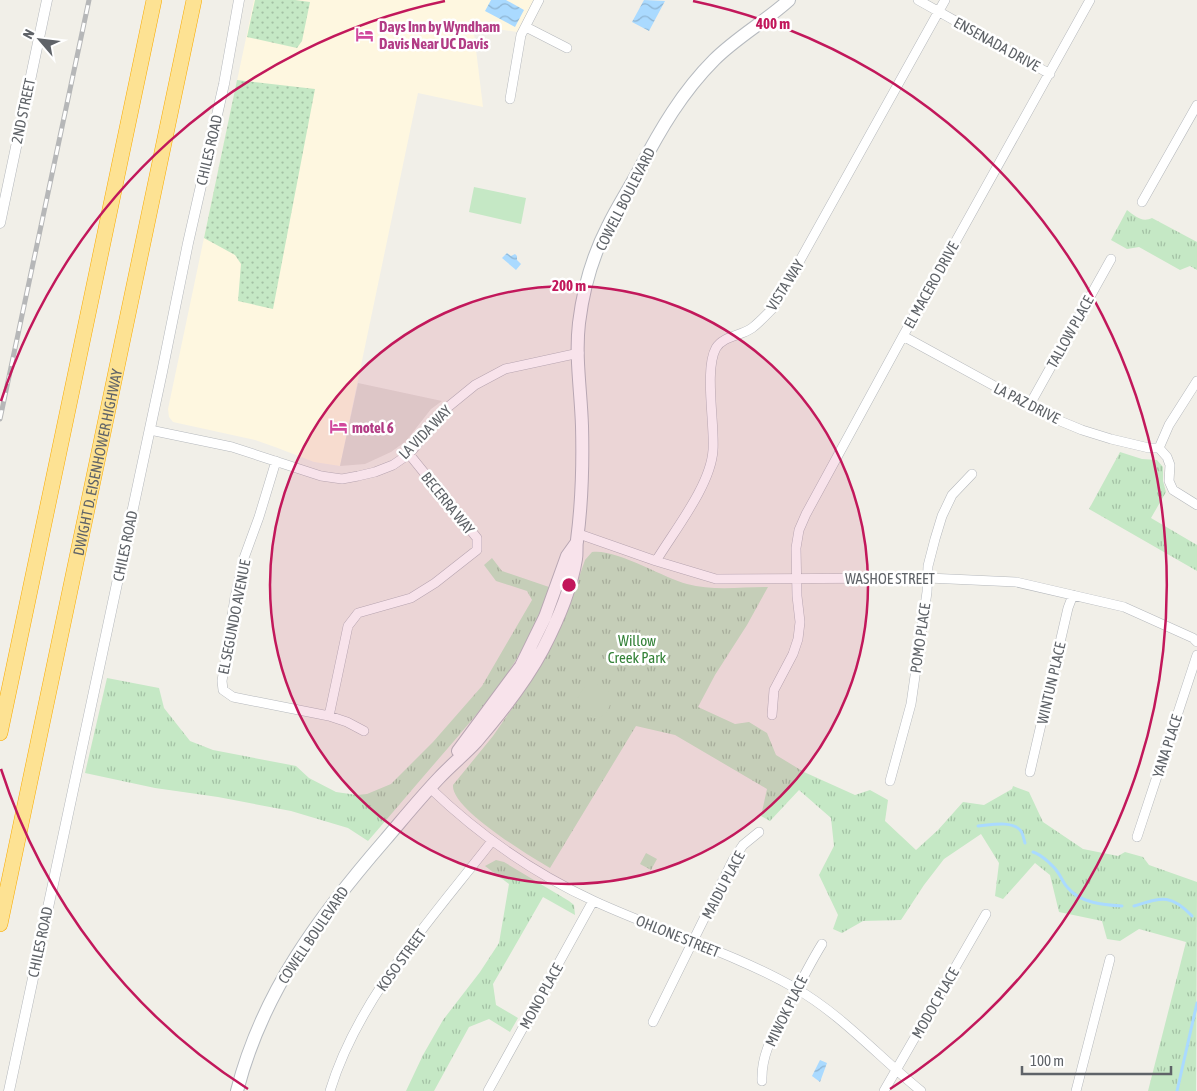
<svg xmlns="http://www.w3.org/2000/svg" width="1197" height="1091" font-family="'Asap Condensed',sans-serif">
<defs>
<pattern id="grass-dots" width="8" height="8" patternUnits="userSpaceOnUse" patternTransform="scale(1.25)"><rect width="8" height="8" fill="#c5e8c5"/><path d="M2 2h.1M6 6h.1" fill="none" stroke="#a3c0a4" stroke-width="1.8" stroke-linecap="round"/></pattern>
<pattern id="park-tufts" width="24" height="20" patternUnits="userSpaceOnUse" patternTransform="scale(1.25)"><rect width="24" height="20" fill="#c5e8c5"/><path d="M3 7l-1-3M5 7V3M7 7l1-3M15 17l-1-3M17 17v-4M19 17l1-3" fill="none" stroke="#a3c0a4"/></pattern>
<pattern id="water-waves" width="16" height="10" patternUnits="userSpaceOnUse" patternTransform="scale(1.25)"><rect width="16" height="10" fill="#aadaff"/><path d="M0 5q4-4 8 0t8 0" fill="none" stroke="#8eb4d2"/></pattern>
</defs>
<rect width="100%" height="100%" fill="#f1efe8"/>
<path fill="#fef7e0" d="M 254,0 L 534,0 L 517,32 L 473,25 L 483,107 L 418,93 L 340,466 L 314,462 L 275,447 L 255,440 L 173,422 L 169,417 L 168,409 Z"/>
<path fill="#e1ded6" d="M 358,383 L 442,401 L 431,409 L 406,441 L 391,452 L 365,464 L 340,466 Z"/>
<path fill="url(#grass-dots)" d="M 255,0 L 295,0 L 310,2 L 302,41 L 297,48 L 247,37 Z
M 237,80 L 315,89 L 273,309 L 238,301 L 241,264 L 235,255 L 204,238 Z"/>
<path fill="url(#park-tufts)" d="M 1127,210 C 1135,216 1142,223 1152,218 L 1197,242 L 1197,270 L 1190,266 L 1180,270 L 1139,247 L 1127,249 L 1111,240 Z
M 1120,452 L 1142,459 L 1157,460 L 1163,467 L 1163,481 L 1166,492 L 1151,518 L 1197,545 L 1197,571 L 1089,509 Z
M 592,552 C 615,548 664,578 687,584 C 712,591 742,587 768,587 L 747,625 L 715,675 L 698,707 L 735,724 L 749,722 L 767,733 L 776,755 L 804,772 L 855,795 L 870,790 L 888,800 L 885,821 L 916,850 L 938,830 L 963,802 L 984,805 L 1012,789 L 1013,786 L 1029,792 L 1043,822 L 1083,849 L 1118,856 L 1125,852 L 1143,857 L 1149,865 L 1197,882 L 1196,1091 L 1148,1091 L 1186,942 L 1139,929 L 1120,941 L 1107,939 L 1102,921 L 1059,912 L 1050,875 L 1035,863 L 1003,899 L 995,896 L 999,863 L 981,834 L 944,859 L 924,885 L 901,920 L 863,921 L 842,933 L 833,929 L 838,915 L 819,875 L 834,846 L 831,818 L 799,790 L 770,821 L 761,816 L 767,789 L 675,735 L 636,726 L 550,868 C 530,856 451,809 453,785 L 493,736 L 535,675 L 576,586 L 585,560 Z
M 492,558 L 502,571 L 549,587 C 531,651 490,699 448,748 C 421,779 395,810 368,841 L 348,828 L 291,811 L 218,797 L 155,788 L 85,773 L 107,678 L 159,688 L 164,708 L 190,741 L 213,750 L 296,766 L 309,778 L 336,792 L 357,795 L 367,794 L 391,784 L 433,742 L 482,686 L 532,600 L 527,591 L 496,581 L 484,565 Z
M 646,853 L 657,859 L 651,870 L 640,864 Z
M 496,860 L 504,862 L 569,901 L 574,905 L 575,915 L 543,897 L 493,984 L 496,1005 L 518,1018 L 510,1032 L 489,1019 L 469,1027 L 434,1091 L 406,1091 L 423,1055 L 443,1020 L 480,972 L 499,943 L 509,884 L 485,866 Z"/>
<path fill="#c5e8c5" d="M 474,187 L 526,198 L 521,224 L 469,212 Z
M 593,684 C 626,688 606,728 588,716 C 583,714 580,704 577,699 L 584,688 Z"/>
<path fill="url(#water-waves)" d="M 491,0 L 506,0 L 524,10 L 515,27 L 485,11 Z
M 644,0 L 665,1 L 649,31 L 632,22 Z
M 507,253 L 511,256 L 515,254 L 517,256 L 517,260 L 521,264 L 516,270 L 502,258 Z
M 820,1060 L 827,1063 L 820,1082 L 812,1076 Z"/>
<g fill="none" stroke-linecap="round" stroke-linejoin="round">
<path stroke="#aadaff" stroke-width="3" d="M 978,826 C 990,825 1013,820 1021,831 C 1023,834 1024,840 1025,843
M 1033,852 C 1042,855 1054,866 1059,874 C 1062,879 1064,884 1068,888 C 1080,903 1104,905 1122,906
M 1134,906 C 1161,898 1170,893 1192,916
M 1177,1091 L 1197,1003"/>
<defs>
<path id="minor" d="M 918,0 L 1050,74
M 526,27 L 567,48
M 510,99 L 521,35 L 539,0
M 1142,202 L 1197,105
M 903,336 L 1053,418 L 1082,430 L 1111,439 L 1149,448 L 1159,448
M 1029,406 L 1111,259
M 150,430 L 232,447 L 321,476 L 342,479 L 358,476 L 375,472 L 393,465 L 409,454 L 448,407 L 475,385 L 505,369 L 579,353
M 1159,448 L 1169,425 L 1197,381
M 1159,448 L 1167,457 L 1170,465 L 1169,481 L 1173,490 L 1197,505
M 276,461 L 259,517 L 244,558 L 235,597 L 222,681 L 223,690 L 233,697 L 329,716 L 347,722 L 364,731
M 579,534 L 656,561 L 716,579 L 928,578 L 1016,582 L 1124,607 L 1193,638 L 1197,642
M 656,561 C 674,531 711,485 713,450 C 715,425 704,369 716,348 C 723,336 741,336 752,328 C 760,322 767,314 774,307 L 945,0
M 772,715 L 774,690 L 793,654 L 798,639 L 800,622 L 797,596 L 796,548 L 799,530 L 806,514 L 903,336 L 1090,0
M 329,716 L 348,626 L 358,613 L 411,598 L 435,583 L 477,550 L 477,538 L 409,454
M 1030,772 L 1068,608 L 1073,595
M 890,781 L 911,704 L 927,592 L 928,566 L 935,539 L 942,516 L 952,495 L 972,474
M 430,788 C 478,834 533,873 594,901 C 659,931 734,953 795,988 C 841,1014 880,1058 921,1091
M 1137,837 L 1197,655
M 653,1022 L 733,860 L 743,845 L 759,832
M 762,1081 C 761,1053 774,1034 787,1009 C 798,987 809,965 822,944
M 330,1091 C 358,998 433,917 492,841
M 488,1091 L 593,901
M 884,1091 L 986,914
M 1076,1091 L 1110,959"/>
<path id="tertiary" d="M 0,223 L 47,0
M 9,1091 L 162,372 L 188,243 L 224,84 L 239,0"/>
<path id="secondary" d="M 458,751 L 521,666 L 545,617 L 567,556 L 577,542
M 237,1091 C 262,993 319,916 385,840 C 403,819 420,798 439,778 C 451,765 464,755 476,742 C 501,713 525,683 543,649 C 557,622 571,590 576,559 C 577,553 576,547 577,540 C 582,502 583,464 582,426 C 581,392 575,357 579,323 C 583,290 593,255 608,226 C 617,207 629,189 639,170 C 660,130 682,92 714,60 C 737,37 766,21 789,0"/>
<g id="motorway">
<path d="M 0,733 L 154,0"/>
<path id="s1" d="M 0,924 L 194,0"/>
</g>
</defs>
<use href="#minor" stroke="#b5b8bc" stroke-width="10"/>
<use href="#tertiary" stroke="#b5b8bc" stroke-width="11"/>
<use href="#secondary" stroke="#b6babf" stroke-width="14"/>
<use href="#motorway" stroke="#f9ab00" stroke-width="16"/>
<use href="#minor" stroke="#fff" stroke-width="9"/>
<use href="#tertiary" stroke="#fff" stroke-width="10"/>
<use href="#secondary" stroke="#fff" stroke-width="12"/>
<use href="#motorway" stroke="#fde293" stroke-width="15"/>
<defs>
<path id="rail" d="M 0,419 L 89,0"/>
</defs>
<use href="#rail" stroke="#b6b7b8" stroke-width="5"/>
<use href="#rail" stroke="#fff" stroke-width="3" stroke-dasharray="9" stroke-linecap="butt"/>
</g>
<circle cx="569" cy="585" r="299" fill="#c2185b" fill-opacity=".12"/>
<g fill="none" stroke="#c2185b" stroke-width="2.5">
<circle cx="569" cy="585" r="299"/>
<path d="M248 1089A597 597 0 0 1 1 769M1 401A597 597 0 0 1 445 1M693 1A597 597 0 0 1 890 1089"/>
</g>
<defs>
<symbol id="hotel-bare" viewBox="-9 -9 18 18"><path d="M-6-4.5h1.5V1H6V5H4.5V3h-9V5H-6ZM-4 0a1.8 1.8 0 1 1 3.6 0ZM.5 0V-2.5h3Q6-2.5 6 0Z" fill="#d1479c" stroke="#fff" stroke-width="2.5" paint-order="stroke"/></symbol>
</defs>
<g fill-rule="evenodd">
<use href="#hotel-bare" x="352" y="22" width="25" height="25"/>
<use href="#hotel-bare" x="326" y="414" width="25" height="25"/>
</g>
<g text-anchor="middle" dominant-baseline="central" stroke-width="5" stroke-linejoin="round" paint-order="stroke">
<g font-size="15" font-weight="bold" fill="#b23c85" stroke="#fff" text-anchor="start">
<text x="379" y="26">Days Inn by Wyndham<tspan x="379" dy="17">Davis Near UC Davis</tspan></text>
<text x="352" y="427">motel 6</text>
</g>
<g font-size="15" fill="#5f6368" stroke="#fff">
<text transform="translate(997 44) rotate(29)">ENSENADA DRIVE</text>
<text transform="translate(23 111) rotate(-78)">2ND STREET</text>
<text transform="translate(209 150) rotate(-77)">CHILES ROAD</text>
<text transform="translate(625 199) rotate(-63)">COWELL BOULEVARD</text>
<text transform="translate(785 285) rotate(-58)">VISTA WAY</text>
<text transform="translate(931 285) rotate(-61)">EL MACERO DRIVE</text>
<text transform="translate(1070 332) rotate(-61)">TALLOW PLACE</text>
<text transform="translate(1027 403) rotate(27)">LA PAZ DRIVE</text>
<text transform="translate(425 432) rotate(-46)">LA VIDA WAY</text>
<text stroke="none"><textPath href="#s1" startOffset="472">DWIGHT D. EISENHOWER HIGHWAY</textPath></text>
<text transform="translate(448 503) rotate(51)">BECERRA WAY</text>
<text transform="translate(125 546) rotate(-78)">CHILES ROAD</text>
<text x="890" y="578">WASHOE STREET</text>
<text transform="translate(234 617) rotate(-79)">EL SEGUNDO AVENUE</text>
<text transform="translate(920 638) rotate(-82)">POMO PLACE</text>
<text transform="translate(1051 683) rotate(-77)">WINTUN PLACE</text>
<text transform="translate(1167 746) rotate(-72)">YANA PLACE</text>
<text transform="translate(723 885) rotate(-62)">MAIDU PLACE</text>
<text transform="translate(313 935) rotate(-56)">COWELL BOULEVARD</text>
<text transform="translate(678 936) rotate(22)">OHLONE STREET</text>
<text transform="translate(40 942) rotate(-78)">CHILES ROAD</text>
<text transform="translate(401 960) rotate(-54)">KOSO STREET</text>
<text transform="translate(541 996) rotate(-61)">MONO PLACE</text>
<text transform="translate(935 1003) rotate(-60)">MODOC PLACE</text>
<text transform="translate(786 1011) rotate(-64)">MIWOK PLACE</text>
</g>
<g font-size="15" fill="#348238" stroke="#fff">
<text x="637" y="640">Willow<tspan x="637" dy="17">Creek Park</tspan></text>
</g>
</g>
<circle cx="569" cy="585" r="8" fill="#c2185b" stroke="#fff" stroke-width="2.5"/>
<g font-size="15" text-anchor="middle" font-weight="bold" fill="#c2185b" stroke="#fff" stroke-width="5" stroke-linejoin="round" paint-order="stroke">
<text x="773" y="29">400 m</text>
<text x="569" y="291">200 m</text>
</g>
<g transform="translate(40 40) rotate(298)" stroke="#ffffff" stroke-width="4" paint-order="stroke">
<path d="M0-4L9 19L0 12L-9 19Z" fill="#5f6368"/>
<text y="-8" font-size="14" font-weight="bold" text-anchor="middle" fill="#5f6368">N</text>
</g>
<path d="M1022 1066v8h149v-8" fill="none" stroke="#5f6368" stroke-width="2.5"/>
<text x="1030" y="1066" font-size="15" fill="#5f6368" stroke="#ffffff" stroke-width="4" paint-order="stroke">100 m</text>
</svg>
